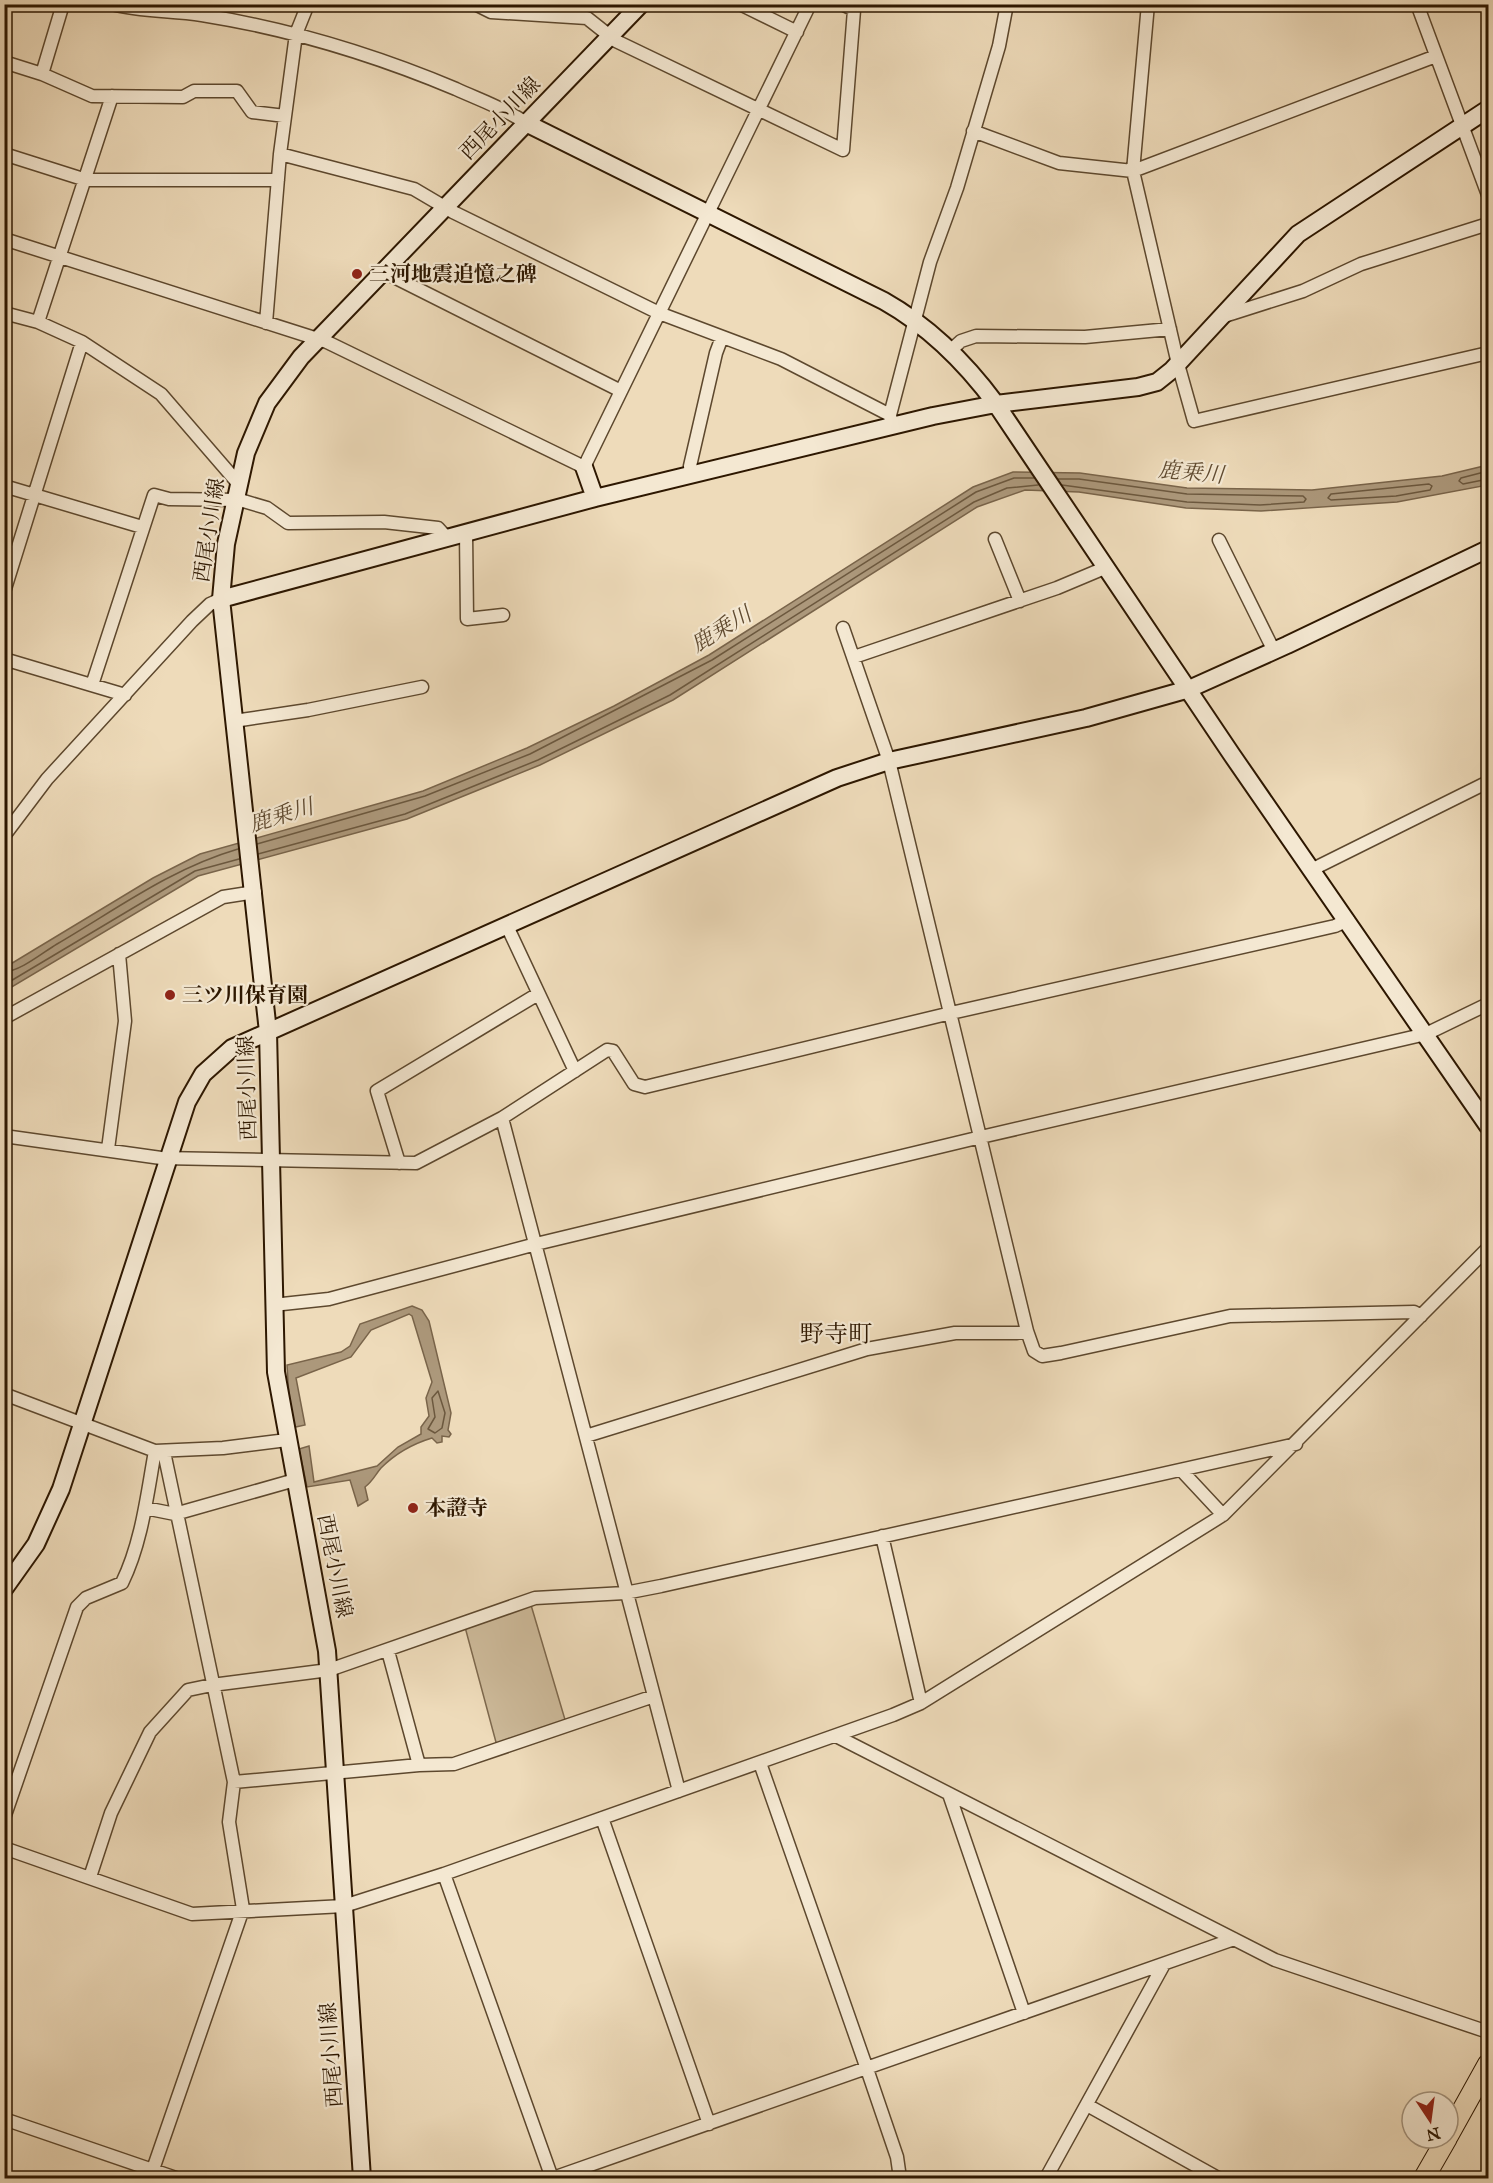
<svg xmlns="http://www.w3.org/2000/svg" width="1493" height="2183" font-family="'IM FELL Great Primer','Noto Serif JP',serif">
<rect width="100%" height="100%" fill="#eedbba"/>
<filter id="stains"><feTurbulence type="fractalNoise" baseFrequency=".00333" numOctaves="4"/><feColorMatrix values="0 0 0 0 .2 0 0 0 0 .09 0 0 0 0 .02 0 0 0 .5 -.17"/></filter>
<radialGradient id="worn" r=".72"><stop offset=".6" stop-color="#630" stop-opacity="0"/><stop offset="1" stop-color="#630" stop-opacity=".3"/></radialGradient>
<path fill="#cdba9a" stroke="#7d684d" stroke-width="1.5" d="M 531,1605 L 566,1723 L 497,1746 L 465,1627 Z"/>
<path fill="#ac987b" stroke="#79644a" stroke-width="1.5" d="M 1488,465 L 1488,485 L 1397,502 L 1261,511 L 1186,508 L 1079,492 L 1025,490 L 977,507 L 673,700 L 540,765 L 407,819 L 198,876 L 5,991 L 4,968 L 153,878 L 200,854 L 423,791 L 527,748 L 614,706 L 709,655 L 973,487 L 1013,472 L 1080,473 L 1187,488 L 1312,490 L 1442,476 Z
M 412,1306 L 422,1310 L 429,1321 L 451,1413 L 448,1430 L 451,1434 L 449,1437 L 442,1436 L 442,1442 L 437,1443 L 432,1438 C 412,1444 396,1453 381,1468 C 375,1475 373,1481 365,1487 L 368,1500 L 358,1506 L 350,1480 L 307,1487 L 299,1449 L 309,1446 L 314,1482 L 377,1466 L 398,1447 L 421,1434 L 421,1427 L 429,1416 L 426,1398 L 432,1382 L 412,1316 L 409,1314 L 371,1330 L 351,1357 L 296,1378 L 305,1425 L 291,1428 L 287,1365 L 341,1352 L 350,1346 L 360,1324 Z"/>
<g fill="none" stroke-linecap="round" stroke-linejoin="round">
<path stroke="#6c583e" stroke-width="1.5" d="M 1488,471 L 1461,478 L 1459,481 L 1463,484 L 1488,479
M 1058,479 L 1079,479 L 1187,494 L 1303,496 L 1306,499 L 1304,502 L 1260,505 L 1187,502 L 1062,485
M 1429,484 L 1432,486 L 1430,490 L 1396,496 L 1331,500 L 1328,498 L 1331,494 Z
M 257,844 L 425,796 L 530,754 L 712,660 L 976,492 L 1014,478 L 1034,478
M 258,854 L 405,814 L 538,760 L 670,695 L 974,502 L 1007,488 L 1038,485
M 4,972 C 21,971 42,953 57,944 C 117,909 170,869 238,849
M 4,985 L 195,871 L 239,859
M 438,1391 L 445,1413 L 442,1428 L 435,1433 L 428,1429 L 435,1417 L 432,1398 Z"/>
<defs>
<path id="street" d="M 112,4 C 141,12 173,10 202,15 C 290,29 375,55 456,89 C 480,100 504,108 526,123
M 475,4 L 491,12 L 587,18 L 616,41 L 843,150 L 854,10 L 842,4
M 740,4 L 797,32
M 1148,4 L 1133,171 L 1178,364 L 1194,421 L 1488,353
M 1417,4 L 1488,195
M 4,62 L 42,74 L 92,96 L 183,97 L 194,91 L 237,91 L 252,112 L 285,116
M 42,74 L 63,4
M 973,131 L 1059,163 L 1133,171 L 1436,56
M 4,154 L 86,180 L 278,180
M 280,154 L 414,189 L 453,212 L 659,313 L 781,359 L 890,415
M 4,239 L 327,342 L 584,467 L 810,4
M 384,272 L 621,391
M 4,313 L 38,322 L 82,342 L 161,394 L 237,482
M 1221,317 L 1303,291 L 1361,264 L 1488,224
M 38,322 L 112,96
M 266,323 L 280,154 L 296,34 L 308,4
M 951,350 L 961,341 L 976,336 L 1085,337 L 1170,329
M 891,421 L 890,415 L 930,262 L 957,188 L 999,46 L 1007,4
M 691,475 L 690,466 L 716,353 L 722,337
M 4,486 L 142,527
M 466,533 L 467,619 L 503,615
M 995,539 L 1020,601
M 1219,540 L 1274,651
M 4,592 L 82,342
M 843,628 L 889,761 L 1027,1331 L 1034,1351 L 1042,1356 L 1061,1353 L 1230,1316 L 1414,1312 L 1421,1316
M 854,657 L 1057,588 L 1107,567
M 4,659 L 125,695
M 92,685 L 154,495 L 169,499 L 240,500 L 267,508 L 288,523 L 384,522 L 438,528 L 447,538
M 234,721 L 308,710 L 422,687
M 4,836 L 47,779 L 192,621 L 210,604 L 221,599
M 1313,869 L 1488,782
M 507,926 L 575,1071
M 4,1018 L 223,897 L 255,892
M 502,1118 L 679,1791
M 4,1136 L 161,1158 L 416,1163 L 502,1118 L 607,1050 L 613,1051 L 634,1084 L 645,1087 L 951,1013 L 1335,926 L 1348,920
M 108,1149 L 125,1021 L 119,954
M 399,1163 L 377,1091 L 538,994
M 273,1305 L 329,1299 L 536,1244 L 981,1137 L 1426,1034 L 1488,1004
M 4,1394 L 155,1451 L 223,1448 L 287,1440
M 586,1436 L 867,1349 L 955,1333 L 1017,1333 L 1027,1331
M 1181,1470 L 1223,1515
M 145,1508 L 175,1514 L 295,1480
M 882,1536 L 921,1703
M 836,1736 L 1275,1960 L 1488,2032
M 760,1763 L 867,2069 L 897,2157 L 900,2178
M 419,1765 L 454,1764 L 654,1696
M 234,1782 L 419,1765 L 388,1651
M 949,1794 L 1024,2013
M 4,1818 L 77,1607 L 86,1598 L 122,1583 C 142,1542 147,1495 155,1451
M 602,1818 L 709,2124
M 4,1848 L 192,1914 L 344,1906 L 444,1874 L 893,1715 L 921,1703 L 1223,1515 L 1488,1248
M 444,1874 L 552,2178
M 90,1877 L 111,1813 L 150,1732 L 188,1690 L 212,1685 L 329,1670 L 535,1598 L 625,1593 L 661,1586 L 1296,1444
M 1087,2105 L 1218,2178
M 4,2119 L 176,2178
M 150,2178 L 243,1909 L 229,1822 L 234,1782 L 164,1452
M 553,2178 L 1234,1939
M 1046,2178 L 1163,1966"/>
<path id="secondary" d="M 526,123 L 884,301 C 930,327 965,362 996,404 L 1232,755 L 1488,1126
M 584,467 L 595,498
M 221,599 L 595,498 L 933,416 L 996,404 L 1138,387 L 1157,382 L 1172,370 L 1298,234 L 1488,109
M 4,1589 L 36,1544 L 61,1489 L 187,1102 L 203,1074 L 232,1048 L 837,778 L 889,761 L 1086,718 L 1189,689 L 1287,645 L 1488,549
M 362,2178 L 327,1651 L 276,1372 L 268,1032 L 221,599 L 226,544 L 246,453 L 267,403 L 301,357 L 641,4"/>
<path id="primary" d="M 1448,2136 L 1488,2064
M 1424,2178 L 1447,2138"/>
</defs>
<use href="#street" stroke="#5d482e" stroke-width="15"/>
<use href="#secondary" stroke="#2d1700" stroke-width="20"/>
<use href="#primary" stroke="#2d1700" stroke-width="22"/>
<use href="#street" stroke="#f4e8d2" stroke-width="12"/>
<use href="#secondary" stroke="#f4e8d2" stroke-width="16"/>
<use href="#primary" stroke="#eedbba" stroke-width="20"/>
</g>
<g fill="#8f2418" stroke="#f4e8d2" stroke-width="2">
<circle cx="357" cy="274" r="6"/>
<circle cx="170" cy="995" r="6"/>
<circle cx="413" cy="1508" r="6"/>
</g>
<g text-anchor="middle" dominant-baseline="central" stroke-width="4.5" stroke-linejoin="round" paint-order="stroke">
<g font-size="21" fill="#2d1700" stroke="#f4e8d2">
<text transform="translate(500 118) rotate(-46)">西尾小川線</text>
<text transform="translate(209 530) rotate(-81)">西尾小川線</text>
<text transform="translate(247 1088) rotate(-92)">西尾小川線</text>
<text transform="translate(335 1566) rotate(79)">西尾小川線</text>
<text transform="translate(331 2055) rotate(-94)">西尾小川線</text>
</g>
<g font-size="21" font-weight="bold" fill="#2d1700" stroke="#f4e8d2" text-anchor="start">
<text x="369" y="274">三河地震追憶之碑</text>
<text x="182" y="995">三ツ川保育園</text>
<text x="425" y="1508">本證寺</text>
</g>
<g font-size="22" font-style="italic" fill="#604b31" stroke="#f4e8d2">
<text transform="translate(1191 472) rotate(5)">鹿乗川</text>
<text transform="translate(721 629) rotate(-31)">鹿乗川</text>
<text transform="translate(281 815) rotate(-17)">鹿乗川</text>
</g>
<g font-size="24" fill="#2d1700" stroke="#f4e8d2">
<text x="836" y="1334">野寺町</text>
</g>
</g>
<rect width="1493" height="2183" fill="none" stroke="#eedbba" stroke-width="24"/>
<rect x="6" y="6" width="1481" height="2171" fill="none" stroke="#2d1700" stroke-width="3"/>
<rect x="12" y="12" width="1469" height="2159" fill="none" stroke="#2d1700" stroke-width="1.5"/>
<g transform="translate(1430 2120) rotate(167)"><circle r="28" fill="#f4e8d2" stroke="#a4947e" stroke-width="1.5"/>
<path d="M0-4.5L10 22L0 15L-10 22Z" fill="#8f2418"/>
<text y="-9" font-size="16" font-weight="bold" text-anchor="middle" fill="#2d1700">N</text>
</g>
<rect width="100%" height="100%" filter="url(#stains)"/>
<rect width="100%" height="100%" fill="url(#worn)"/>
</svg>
